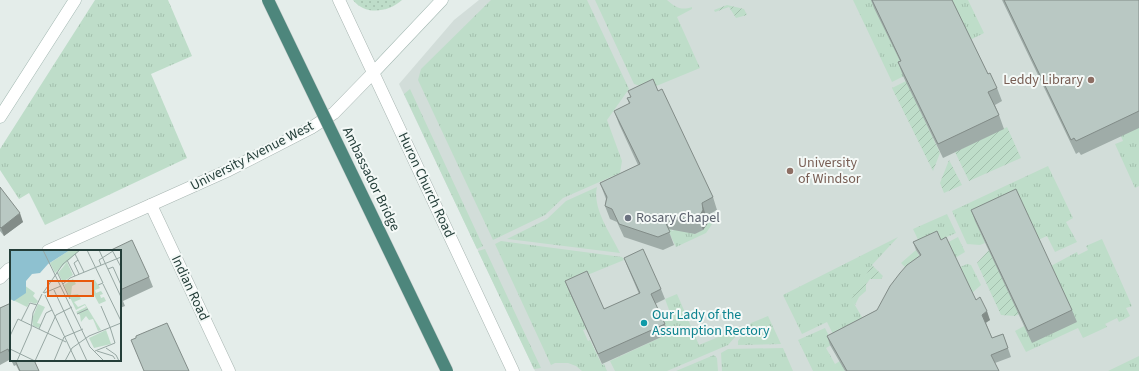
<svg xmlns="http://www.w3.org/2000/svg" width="1139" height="371" font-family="'Source Sans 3',sans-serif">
<defs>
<pattern id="grass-tufts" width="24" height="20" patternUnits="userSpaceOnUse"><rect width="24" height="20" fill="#beddc9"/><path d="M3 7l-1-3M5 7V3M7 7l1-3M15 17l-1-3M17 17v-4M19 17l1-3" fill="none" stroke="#a3bfad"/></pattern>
<pattern id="park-dots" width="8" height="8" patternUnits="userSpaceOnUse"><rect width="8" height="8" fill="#beddc9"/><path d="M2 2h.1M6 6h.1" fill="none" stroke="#a3bfad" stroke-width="1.8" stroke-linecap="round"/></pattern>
<pattern id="garden-furrows" width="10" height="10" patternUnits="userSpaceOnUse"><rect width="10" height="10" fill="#beddc9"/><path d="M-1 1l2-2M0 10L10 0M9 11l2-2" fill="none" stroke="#a3bfad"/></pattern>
</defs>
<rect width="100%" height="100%" fill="#e4edea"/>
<path fill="#d2ddd9" d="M 479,0 L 1139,0 L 1139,371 L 535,371 L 399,84 L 454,20 Z"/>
<path fill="url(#grass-tufts)" d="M 95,0 L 168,0 L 192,56 L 151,74 L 187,158 L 45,225 L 29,193 L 19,199 L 0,170 L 0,149 Z
M 491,0 L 587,0 L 629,89 L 607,120 L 622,161 L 620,173 L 563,198 L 545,215 L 493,240 L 418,80 L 421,69 Z
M 595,0 L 667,0 C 675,7 681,11 692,7 L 692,9 L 677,17 L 700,68 L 649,89 L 634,84 Z
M 853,0 L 890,0 L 906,75 L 892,82 Z
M 951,0 L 968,0 L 984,33 L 970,40 Z
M 410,89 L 483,246 L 477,249 L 404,94 Z
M 1139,127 L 1139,186 L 1135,188 L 1115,144 L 1123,141 L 1120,134 Z
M 1048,166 L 1073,218 L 1066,222 L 1077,242 L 1055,252 L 1047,236 L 1038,240 L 976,221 L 985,243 L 980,245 L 967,244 L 952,211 Z
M 597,187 C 592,209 611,234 620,253 L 507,239 L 547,219 L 566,201 Z
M 947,214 L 956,233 L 922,248 L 913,229 Z
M 706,216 L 715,220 L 706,233 L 676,247 L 664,222 L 667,221 L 672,231 L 683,226 L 695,234 C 704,230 708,226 706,216 Z
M 898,237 L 872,265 L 852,300 L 867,326 L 837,342 L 827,322 L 802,334 L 783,295 Z
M 958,237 L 965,252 L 955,258 L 943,245 Z
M 1102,239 L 1132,306 L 1126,308 L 1130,316 L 1119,322 L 1117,318 L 1105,324 L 1107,327 L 1083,338 L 1078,328 L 1026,352 L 1015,331 L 1024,326 L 1051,266 L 1077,252 L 1078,255 L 1088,250 L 1086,246 Z
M 501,241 L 622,257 L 624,260 L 580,278 L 586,329 L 583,330 L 588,341 L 590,340 L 602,365 L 604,364 L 607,371 L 582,371 L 576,366 L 568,363 L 555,363 L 551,365 L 495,244 Z
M 485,249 L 541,368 L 534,369 L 478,251 Z
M 916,250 L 924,264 L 911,273 L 901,263 Z
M 967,264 L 971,265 L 981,285 L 972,293 L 960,267 Z
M 677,294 L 699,345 L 745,326 L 728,345 L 667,371 L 615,371 L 610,361 L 668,334 L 663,322 L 672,318 L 665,299 Z
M 768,316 L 781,344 L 738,345 L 738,341 L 751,323 Z
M 825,328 L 833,344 L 826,348 L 835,364 L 840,361 L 845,371 L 813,371 L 798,340 Z
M 783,348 L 793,371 L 722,371 L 721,353 L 728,349 Z
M 714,355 L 717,358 L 718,371 L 676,371 Z
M 1139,356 L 1139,371 L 1108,371 Z"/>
<path fill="url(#park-dots)" d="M 353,0 L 402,0 C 389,12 365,16 353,0 Z"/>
<path fill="url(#garden-furrows)" d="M 727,5 L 744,9 L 747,15 L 736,18 L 729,7 L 715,12 L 714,10 Z
M 906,81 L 940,153 L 933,171 L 892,88 Z
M 1007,127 L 1021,158 L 969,181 L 955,152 Z
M 949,160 L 962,185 L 944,193 L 940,183 Z
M 989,250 L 1019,314 L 1015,316 L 1001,315 L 977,263 Z
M 872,265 L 883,276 L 881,279 L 870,279 L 866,284 L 866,291 L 859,297 L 855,305 L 851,300 Z"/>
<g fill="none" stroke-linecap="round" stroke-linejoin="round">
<defs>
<path id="minor" d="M 151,205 L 229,371"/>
<path id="tertiary" d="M 339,0 L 513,371
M 48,251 L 229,170 L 311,128 L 334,113 L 373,73
M 0,278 L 9,269"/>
<path id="secondary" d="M 373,73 L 442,0
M 0,117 L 75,0"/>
</defs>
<use href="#minor" stroke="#a7b5b1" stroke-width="13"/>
<use href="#tertiary" stroke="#a7b5b1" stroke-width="13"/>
<use href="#secondary" stroke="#a3b8b2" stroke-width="13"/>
<use href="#minor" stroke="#fff" stroke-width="12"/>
<use href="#tertiary" stroke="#fff" stroke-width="12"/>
<use href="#secondary" stroke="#fff" stroke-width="12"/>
<defs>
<path id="trunk-bridge" d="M 268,0 L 447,371"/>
</defs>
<use href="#trunk-bridge" stroke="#c2c9c8" stroke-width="13" stroke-linecap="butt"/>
<use href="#trunk-bridge" stroke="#4d867c" stroke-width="12"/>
</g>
<path fill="#9faca8" d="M 871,0 L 952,0 L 988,74 L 997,88 L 1002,101 L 995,105 L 999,115 L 1004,129 L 943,158 L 903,76 L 898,62 L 900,61 L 874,8 Z
M 1002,0 L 1139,0 L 1139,128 L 1081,155 L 1079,152 L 1076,154 Z
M 658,91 L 713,197 L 717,210 L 706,216 L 708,223 L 703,230 L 695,234 L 668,229 L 674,245 L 663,250 L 624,237 L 617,222 L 610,219 L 605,206 L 606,199 L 600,183 L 638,165 L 619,124 L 614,111 L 629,104 L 627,98 Z
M 0,187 L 23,222 L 4,236 L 0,231 Z
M 971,210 L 1072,310 L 1077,322 L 1032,343 L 975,221 Z
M 941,240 L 976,300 L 990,320 L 986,323 L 992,338 L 1003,334 L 1011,357 L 995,363 L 999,371 L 845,371 L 830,345 L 827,336 L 877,310 L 920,256 L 916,250 L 913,242 Z
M 120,251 L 149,277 L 153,287 L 123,301 L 125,306 L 120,308 Z
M 624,258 L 661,289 L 665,299 L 655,304 L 665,324 L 668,334 L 602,364 L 569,291 L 565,281 L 604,309 L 639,294 L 628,268 Z
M 11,303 L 11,359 L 0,365 L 0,308 Z
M 11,360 L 34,360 L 39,371 L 19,371 L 16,365 L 14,366 Z"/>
<path fill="#828c88" d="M 702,203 L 706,216 L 708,223 L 703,230 L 699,217 Z
M 20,213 L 23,222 L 4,236 L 1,228 Z
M 987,311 L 990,320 L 985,323 L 982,315 Z"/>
<path fill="#b9c8c3" stroke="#828c88" d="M 872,0 L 952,0 L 988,74 L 990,73 L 997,88 L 988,92 L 999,115 L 938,144 L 898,62 L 901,61 Z
M 1004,0 L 1139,0 L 1139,111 L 1076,141 L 1074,138 L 1071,140 Z
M 653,79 L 658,91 L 662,89 L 713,197 L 702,203 L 703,210 L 699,217 L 691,220 L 662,215 L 670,232 L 658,237 L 619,224 L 612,209 L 605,206 L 607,197 L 600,183 L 640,164 L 614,111 L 630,103 L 627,98 L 631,97 L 628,91 Z
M 0,187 L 20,213 L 1,228 L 0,227 Z
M 1016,189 L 1072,310 L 1028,331 L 971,210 Z
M 937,231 L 941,240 L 946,237 L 976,300 L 980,297 L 987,311 L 982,315 L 992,338 L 1003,334 L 1008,348 L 991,355 L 999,371 L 847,371 L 827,336 L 877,310 L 890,286 L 900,273 L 907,265 L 921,255 L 913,242 Z
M 132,240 L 149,277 L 120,290 L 120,251 L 109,251 Z
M 643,249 L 661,289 L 651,294 L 665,324 L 598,354 L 565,281 L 587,271 L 604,309 L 640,293 L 624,258 Z
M 11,303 L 11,356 L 8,349 L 0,353 L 0,308 Z
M 167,323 L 189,371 L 144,371 L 131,340 L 136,338 L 136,336 Z
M 15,360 L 34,360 L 39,371 L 20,371 Z"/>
<g fill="#8d6e63" stroke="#f4f9f7" stroke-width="1.5">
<circle cx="1091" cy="80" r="4"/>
<circle cx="790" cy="171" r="4"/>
</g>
<circle fill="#6b7280" stroke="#f4f9f7" stroke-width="1.5" cx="628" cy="218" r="4"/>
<circle fill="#0f9aa8" stroke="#f4f9f7" stroke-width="1.5" cx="644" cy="323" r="4"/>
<g text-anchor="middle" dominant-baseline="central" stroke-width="4" stroke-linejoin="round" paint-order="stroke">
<g font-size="14" fill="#785e54" stroke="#f4f9f7" text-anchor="end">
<text x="1083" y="80">Leddy Library</text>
<text x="798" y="163" text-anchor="start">University<tspan x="798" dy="16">of Windsor</tspan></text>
</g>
<g font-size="14" fill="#243e39" stroke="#f4f9f7">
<text transform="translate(252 156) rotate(-27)">University Avenue West</text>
<text transform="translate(371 179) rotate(64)">Ambassador Bridge</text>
<text transform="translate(426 185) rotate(65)">Huron Church Road</text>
<text transform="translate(190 288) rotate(65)">Indian Road</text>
</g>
<g font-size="14" fill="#5b616d" stroke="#f4f9f7" text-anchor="start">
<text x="636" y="218">Rosary Chapel</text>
</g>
<g font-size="14" fill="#0d838f" stroke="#f4f9f7" text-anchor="start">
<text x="652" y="315">Our Lady of the<tspan x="652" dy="16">Assumption Rectory</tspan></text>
</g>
</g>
<g transform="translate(10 250)">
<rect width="111" height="111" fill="#e4edea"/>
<path d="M 63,29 L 66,34 L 62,36 L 61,45 L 68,44 L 71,49 L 64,52 L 68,57 L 75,54 L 91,80 L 88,81 L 83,69 L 79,70 L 76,66 L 71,72 L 70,65 L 66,62 L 76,57 L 75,55 L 66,60 L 54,35 ZM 84,29 L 90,38 L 85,40 L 86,43 L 91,41 L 93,44 L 90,45 L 91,48 L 94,47 L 96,51 L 89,54 L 83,43 Z" fill="#beddc9"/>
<path d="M 96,80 L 101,94 L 84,98 L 79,88 Z" fill="#beddc9"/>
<path d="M 60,0 L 70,0 L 45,23 L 40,13 ZM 57,12 L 63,25 L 53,32 L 48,23 ZM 14,35 L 25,43 L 23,46 L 28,51 L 26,54 L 20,52 L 17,57 L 1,49 ZM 28,54 L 35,57 L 27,73 L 31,74 L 29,78 L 23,76 L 22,69 Z" fill="#beddc9"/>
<path d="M 0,0 L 60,0 L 38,14 L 30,23 L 22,24 L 16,31 L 16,43 L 4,51 L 0,49 Z" fill="#8ec1d0"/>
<path fill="none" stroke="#97a7a3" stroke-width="1" d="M 33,0 L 80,97 L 94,111M 77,0 L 93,33 L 88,35M 89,0 L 111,47M 102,0 L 111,17M 65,4 L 74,22M 57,10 L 65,26M 68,10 L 64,13 L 69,24M 91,15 L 89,10 L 103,1M 98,19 L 103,17 L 111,35M 47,22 L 60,49M 53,34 L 60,28 L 111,7M 93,34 L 111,71M 44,40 L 77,111M 33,43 L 53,14 L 70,0M 34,43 L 51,36M 35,45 L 66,111M 91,56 L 100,77M 67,64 L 78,59M 11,71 L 20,53 L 27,55M 29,79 L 36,63 L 42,60M 0,86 L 8,69 L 56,92M 96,98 L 106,105 L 109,111M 0,99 L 25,111M 85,101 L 105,93 L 100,77M 87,101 L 103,106 L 105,109M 7,111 L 21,79 L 23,63 L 32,44M 25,111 L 46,65 L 62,57M 44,111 L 54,87 L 73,79M 55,111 L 62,98 L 79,86 L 111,73"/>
<path fill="#e8590c" fill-opacity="0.15" stroke="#e8590c" stroke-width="2" d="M 38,31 L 83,31 L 83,46 L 38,46 Z"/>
<rect width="111" height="111" fill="none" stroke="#243e39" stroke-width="2"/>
</g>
</svg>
